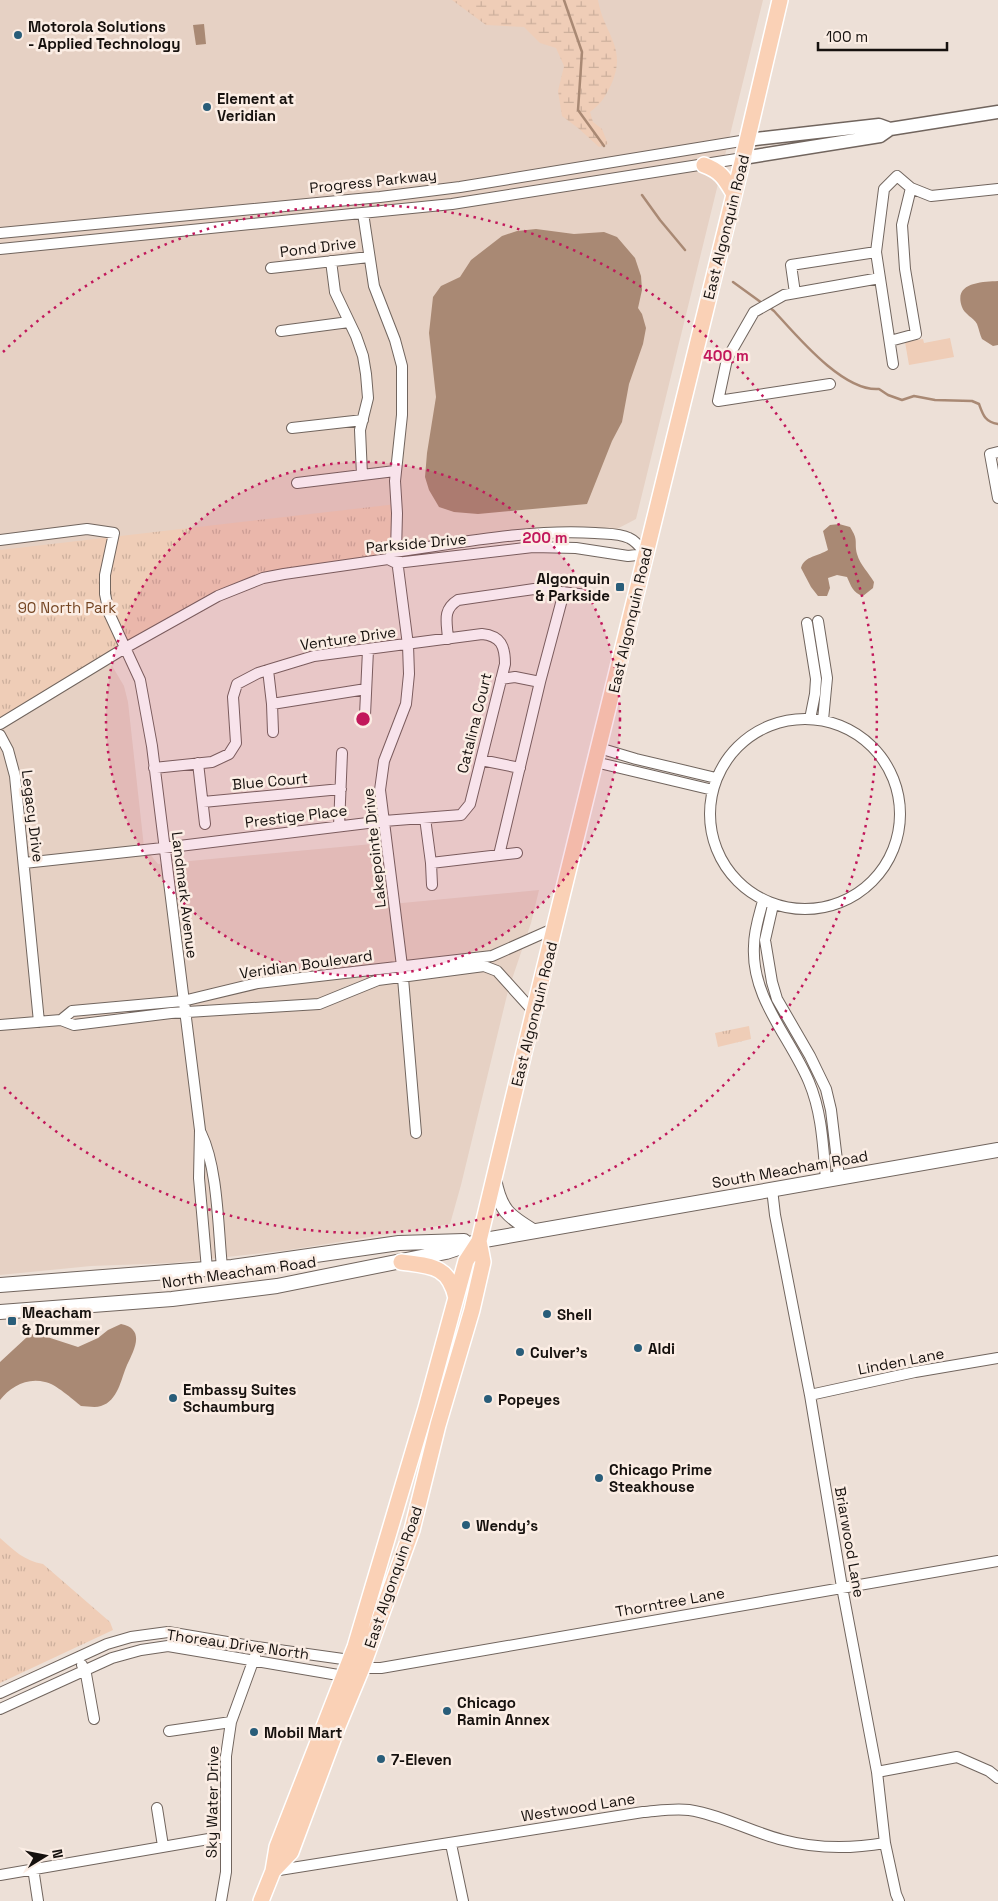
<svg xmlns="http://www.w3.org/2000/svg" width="998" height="1901" font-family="'Space Grotesk',sans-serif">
<defs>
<pattern id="grass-tufts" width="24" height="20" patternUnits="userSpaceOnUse" patternTransform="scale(1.25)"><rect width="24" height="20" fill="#efcdb7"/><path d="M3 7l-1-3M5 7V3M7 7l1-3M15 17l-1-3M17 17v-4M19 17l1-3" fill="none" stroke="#ccaf9c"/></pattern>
<pattern id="wetland-marsh" width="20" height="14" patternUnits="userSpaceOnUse" patternTransform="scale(1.25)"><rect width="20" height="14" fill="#efcdb7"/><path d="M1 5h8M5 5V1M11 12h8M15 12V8" fill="none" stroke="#ccaf9c"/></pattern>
</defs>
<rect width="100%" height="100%" fill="#ede0d7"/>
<path fill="#e6d1c4" d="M 0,0 L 763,0 L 636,519 L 615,530 L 393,552 L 284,574 L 239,587 L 108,659 L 124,686 L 128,702 L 144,847 L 158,864 L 372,844 L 381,905 L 539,890 L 531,923 L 508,991 L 461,1185 L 450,1224 L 289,1250 L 173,1263 L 91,1266 L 0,1275 Z"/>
<path fill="url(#grass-tufts)" d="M 397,504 L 396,552 L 284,574 L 239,587 L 0,724 L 0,550 Z
M 749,1026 L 751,1039 L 718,1047 L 715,1033 Z
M 0,1538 C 14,1550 24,1561 43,1564 L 110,1622 L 113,1630 L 0,1683 Z"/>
<path fill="url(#wetland-marsh)" d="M 452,0 L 598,0 C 604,35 628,47 611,85 C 604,98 602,103 590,112 L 593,122 L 602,129 L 608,144 L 599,147 L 578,128 L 562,116 L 558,91 L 564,66 L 556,48 L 540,43 L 524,27 L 486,25 Z"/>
<path fill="#efcdb7" d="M 950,338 L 954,357 L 909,365 L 905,342 L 923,339 L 924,343 Z"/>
<path fill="#a98974" d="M 204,24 L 206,44 L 196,45 L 193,25 Z
M 536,229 L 574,234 L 604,232 L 617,237 L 635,258 L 641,276 L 642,290 L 638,308 L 642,314 L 646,328 L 643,344 L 629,384 L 622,422 L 612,441 L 587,504 L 478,514 L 454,512 L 439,507 L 429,490 L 425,477 L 427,453 L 436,397 L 429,333 L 433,297 L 441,286 L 460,277 L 471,260 L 502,236 L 517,231 Z
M 998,281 L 998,345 L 993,346 L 982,339 C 980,335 979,329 977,324 C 974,318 964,314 962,307 C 953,282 982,282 998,281 Z
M 839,524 L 850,527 C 859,541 854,541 857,554 C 860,565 869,573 874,582 L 873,588 L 863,596 C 853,593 851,586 847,577 L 837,575 L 828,578 L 830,588 L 827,596 L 818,596 L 811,587 L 801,568 C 804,556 819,556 828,550 L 823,531 L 830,525 Z
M 121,1324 C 146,1329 134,1350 127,1365 C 121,1379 118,1401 101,1406 C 95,1408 87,1406 81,1406 C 72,1399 56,1384 45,1382 C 27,1377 10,1387 0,1400 L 0,1362 L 27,1337 L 35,1333 L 78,1347 L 98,1338 L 108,1330 Z"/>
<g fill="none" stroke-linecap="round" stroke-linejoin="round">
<path stroke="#a98974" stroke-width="2.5" d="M 564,0 L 582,52 L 578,110 L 604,146
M 642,195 L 660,220 L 685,250
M 733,282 L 762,303
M 769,307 L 774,311 C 797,336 843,392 879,389 L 888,395 L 902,400 L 914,396 L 935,400 L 972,401 L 979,404 C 983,415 985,422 998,424"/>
<defs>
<path id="minor" d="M 911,188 L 931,196 L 998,189
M 363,213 L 374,286 L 395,340 L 402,366 L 402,415 L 395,481 L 397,513 L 396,552 L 408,645 L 409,674 L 406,704 L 384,761 L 380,790 L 402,966 L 416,1133
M 0,233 L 380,197 L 460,187 L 747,140
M 0,249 L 452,204 L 743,158
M 331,261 L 335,292 L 356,336 L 363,356 L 366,374 L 368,398 L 360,430 L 362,475
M 271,268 L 369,257
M 795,293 L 791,265 L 876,252
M 281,331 L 349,322
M 890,341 L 916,334 L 905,269 L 902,225 L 911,188 L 897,176 L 884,189 L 876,252 L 893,364
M 830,384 L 718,401 L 727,359 L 754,312 L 784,295 L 880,278
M 292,428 L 363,420
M 998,452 L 990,454 L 998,498
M 297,483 L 395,471
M 0,540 L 87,529 L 114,533 L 105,575 L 105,594 L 109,613 L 140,680 L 152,746 L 200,1130 L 199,1178 L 207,1269
M 391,555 L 393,552 C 460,543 527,529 595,533 C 606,534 619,533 629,538 C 636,541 641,548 646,554
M 818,621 L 827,678 L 823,720
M 807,623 L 816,679 L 815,694 L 810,719
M 448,639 C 447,622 442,610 458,600 L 534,589 L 588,595
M 268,670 L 272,704 L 366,689
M 501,679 L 515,677 L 540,682
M 272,704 L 273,732
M 365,715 L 368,650
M710 814a95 95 0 1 1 190 0a95 95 0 1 1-190 0Z
M 0,724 L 125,648 L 218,596 L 263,578 L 284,574 L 388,559 L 396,563 L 533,547 L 576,548 L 628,556 L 646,554
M 0,735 L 8,750 L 15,776 L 39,1022
M 599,748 L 636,759 L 716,778
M 481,760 L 520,768
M 595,762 L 713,790
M 198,763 L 205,824
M 203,802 L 341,789
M 425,818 L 431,863 L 517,853
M 339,826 L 342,753
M 499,855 L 540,682 L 564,592
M 24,863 L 163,848 L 384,821 L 461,815 L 470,804 L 505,664 C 505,646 501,636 482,634 L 314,656 L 258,673 L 237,684 L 233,697 L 236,743 L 229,754 L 212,762 L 154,768
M 431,863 L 432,885
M 763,901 C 759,916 754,930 754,946 C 751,998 790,1037 809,1082 C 822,1113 823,1146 826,1179
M 773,905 L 765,940 L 772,982 L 777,999 L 810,1056 L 826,1089 L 831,1110 L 839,1177
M 61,1020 L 72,1011 L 183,1001 L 258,983 L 492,956 L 555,928
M 0,1025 L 61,1020 L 74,1025 L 171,1013 L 319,1004 L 378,980 L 484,966 L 497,971 L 534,1012
M 201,1133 C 218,1168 218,1228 222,1267
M 772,1189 L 775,1215 L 810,1395 L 842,1587 L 877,1772 L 885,1843 L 896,1894 L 899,1901
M 810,1395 L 915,1372 L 998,1358
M 82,1665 L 86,1674 L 94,1719
M 0,1693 L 107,1644 L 131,1637 L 168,1632 L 257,1647 L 350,1660 L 362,1668 L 381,1668 L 998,1561
M 0,1709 L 112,1658 L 141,1650 L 168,1646 L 344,1676 L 348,1674
M 169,1731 L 231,1722
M 877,1772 L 957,1757 L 989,1771 L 998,1778
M 157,1808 L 163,1846
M 451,1844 L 463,1901
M 33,1868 L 38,1901
M 273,1871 L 643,1812 C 657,1811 674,1808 689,1810 C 722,1815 751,1832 783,1840 C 817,1849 850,1849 885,1843
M 0,1875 L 226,1836
M 221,1901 L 226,1872 L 226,1756 L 231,1722 L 255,1656"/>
<path id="tertiary" d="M 747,140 L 879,125 L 890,129
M 743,158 L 880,136 L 890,129 L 998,112"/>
<path id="secondary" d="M 494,1179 C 500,1210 508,1216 533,1231
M 0,1285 L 232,1267 L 399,1243 L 464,1241
M 0,1312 L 172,1299 L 277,1286 L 446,1252 L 479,1241 L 998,1150"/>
<path id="primary" d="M 704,165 C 721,171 725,179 734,194
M 401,1262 C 430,1266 449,1265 456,1298
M 273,1871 L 291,1852 L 338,1726 L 362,1668 L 412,1530 L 438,1425 L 472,1310 L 483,1262 L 479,1241
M 261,1901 L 273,1871 L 277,1847 L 355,1647 L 426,1408 L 466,1261 L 479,1241 L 538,994 L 743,158 L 780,0"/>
</defs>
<use href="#minor" stroke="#71655e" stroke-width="12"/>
<use href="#tertiary" stroke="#71655e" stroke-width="15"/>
<use href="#secondary" stroke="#71655e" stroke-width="16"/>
<use href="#primary" stroke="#fff" stroke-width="18"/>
<use href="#minor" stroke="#fff" stroke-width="10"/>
<use href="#tertiary" stroke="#fff" stroke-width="12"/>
<use href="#secondary" stroke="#fff" stroke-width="14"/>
<use href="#primary" stroke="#fad1b6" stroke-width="15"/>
</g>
<circle cx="363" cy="719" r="257" fill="#c2185b" fill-opacity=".12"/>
<g fill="none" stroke="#c2185b" stroke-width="2.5" stroke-dasharray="2.5 5">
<circle cx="363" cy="719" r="257"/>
<path d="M3 352A514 514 0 1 1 3 1086"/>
</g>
<g fill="#295d79" stroke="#fbede4" stroke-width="2">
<circle cx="18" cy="35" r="5"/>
<circle cx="207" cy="107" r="5"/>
<rect x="615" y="582" width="10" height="10" rx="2.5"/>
<circle cx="547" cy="1314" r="5"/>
<rect x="7" y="1316" width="10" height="10" rx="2.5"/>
<circle cx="638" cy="1348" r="5"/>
<circle cx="520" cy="1352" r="5"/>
<circle cx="173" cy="1398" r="5"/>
<circle cx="488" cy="1399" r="5"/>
<circle cx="599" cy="1478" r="5"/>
<circle cx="466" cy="1525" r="5"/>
<circle cx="447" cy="1711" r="5"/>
<circle cx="254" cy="1732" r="5"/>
<circle cx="381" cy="1759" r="5"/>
</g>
<g text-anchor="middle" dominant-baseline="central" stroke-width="5" stroke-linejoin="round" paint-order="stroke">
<g font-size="15" font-weight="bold" fill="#16110e" stroke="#fbede4" text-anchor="start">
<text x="28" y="26">Motorola Solutions<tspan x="28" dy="17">- Applied Technology</tspan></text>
<text x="217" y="98">Element at<tspan x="217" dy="17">Veridian</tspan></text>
<text x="610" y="578" text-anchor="end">Algonquin<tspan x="610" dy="17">&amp; Parkside</tspan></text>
<text x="22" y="1312">Meacham<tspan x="22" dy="17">&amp; Drummer</tspan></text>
<text x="557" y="1314">Shell</text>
<text x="648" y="1348">Aldi</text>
<text x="530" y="1352">Culver's</text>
<text x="183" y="1389">Embassy Suites<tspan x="183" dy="17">Schaumburg</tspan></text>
<text x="498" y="1399">Popeyes</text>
<text x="609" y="1469">Chicago Prime<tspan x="609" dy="17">Steakhouse</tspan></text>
<text x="476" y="1525">Wendy's</text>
<text x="457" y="1702">Chicago<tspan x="457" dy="17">Ramin Annex</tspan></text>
<text x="264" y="1732">Mobil Mart</text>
<text x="391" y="1759">7-Eleven</text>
</g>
<g font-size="15" fill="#16110e" stroke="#fbede4">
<text transform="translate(373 181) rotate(-6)">Progress Parkway</text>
<text transform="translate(726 227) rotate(-76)">East Algonquin Road</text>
<text transform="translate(318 247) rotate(-7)">Pond Drive</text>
<text transform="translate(416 543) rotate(-5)">Parkside Drive</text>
<text transform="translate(630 620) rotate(-77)">East Algonquin Road</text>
<text transform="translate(348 638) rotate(-8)">Venture Drive</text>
<text transform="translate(474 723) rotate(-76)">Catalina Court</text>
<text transform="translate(270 781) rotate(-5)">Blue Court</text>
<text transform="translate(33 816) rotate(83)">Legacy Drive</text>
<text transform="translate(296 816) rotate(-7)">Prestige Place</text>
<text transform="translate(374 848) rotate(-96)">Lakepointe Drive</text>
<text transform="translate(185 895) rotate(83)">Landmark Avenue</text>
<text transform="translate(306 964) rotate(-8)">Veridian Boulevard</text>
<text transform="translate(534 1014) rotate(-76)">East Algonquin Road</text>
<text transform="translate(790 1169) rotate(-10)">South Meacham Road</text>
<text transform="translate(239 1272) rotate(-8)">North Meacham Road</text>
<text transform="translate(901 1361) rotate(-11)">Linden Lane</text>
<text transform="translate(850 1542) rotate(80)">Briarwood Lane</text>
<text transform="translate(393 1577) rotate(-71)">East Algonquin Road</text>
<text transform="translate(670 1602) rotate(-10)">Thorntree Lane</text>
<text transform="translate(238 1644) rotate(8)">Thoreau Drive North</text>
<text transform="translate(212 1802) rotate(-89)">Sky Water Drive</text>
<text transform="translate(578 1807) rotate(-9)">Westwood Lane</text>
</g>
<g font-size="15" fill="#754624" stroke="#fbede4">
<text x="67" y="607">90 North Park</text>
</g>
</g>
<circle cx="363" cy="719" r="8" fill="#c2185b" stroke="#fbede4" stroke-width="2.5"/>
<g font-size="15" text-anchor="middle" font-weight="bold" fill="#c2185b" stroke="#fbede4" stroke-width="5" stroke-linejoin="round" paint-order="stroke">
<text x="726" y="361">400 m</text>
<text x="545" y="543">200 m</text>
</g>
<g transform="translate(45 1856) rotate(80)" stroke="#fbede4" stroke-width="4" paint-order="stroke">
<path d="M0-4L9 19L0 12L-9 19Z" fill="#16110e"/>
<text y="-8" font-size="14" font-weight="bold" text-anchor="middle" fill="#16110e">N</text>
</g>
<path d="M818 42v8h129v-8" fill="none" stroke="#16110e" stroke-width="2.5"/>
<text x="826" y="42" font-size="15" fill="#16110e" stroke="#fbede4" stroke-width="4" paint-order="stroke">100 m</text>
</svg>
